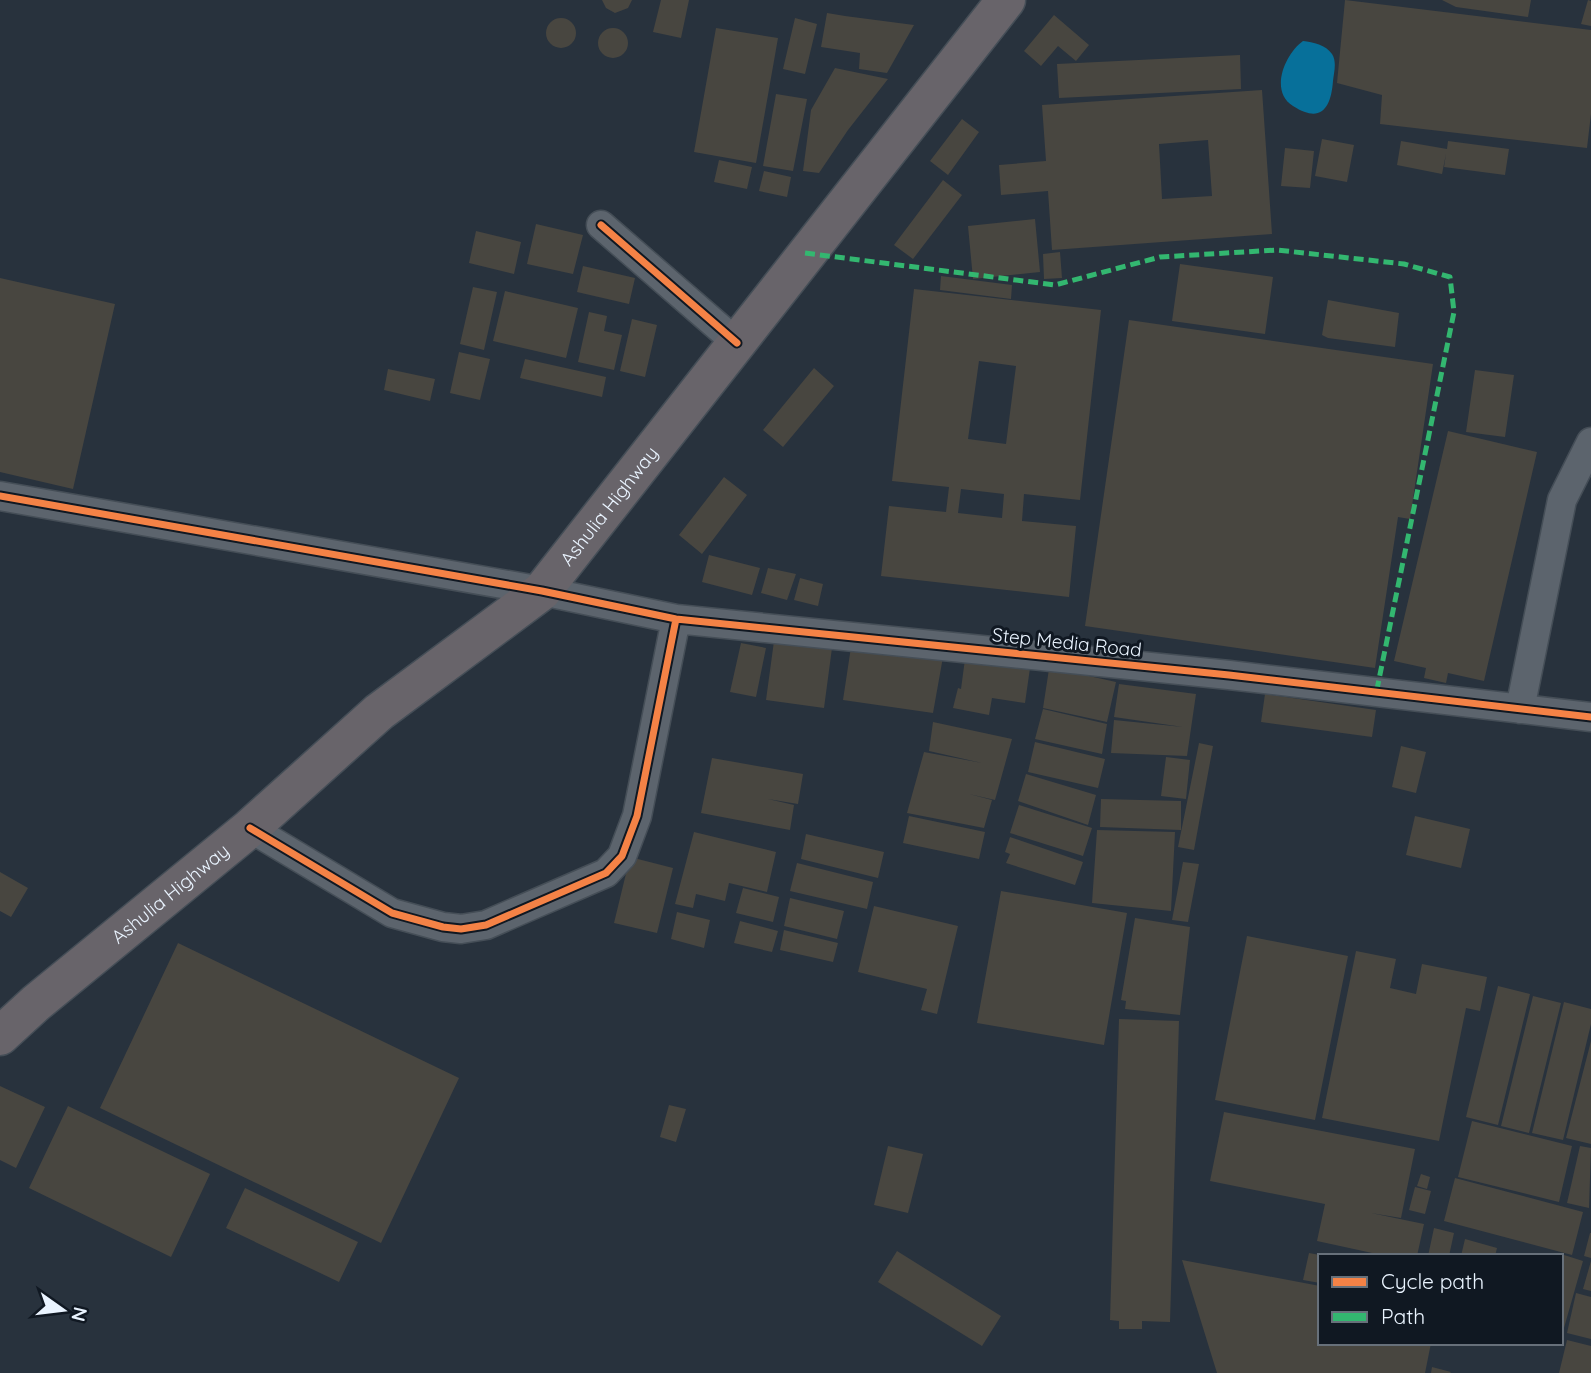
<svg xmlns="http://www.w3.org/2000/svg" width="1591" height="1373" font-family="Quicksand,sans-serif">
<rect width="100%" height="100%" fill="#28323d"/>
<path fill="#07709a" d="M 1303,41 C 1313,42 1326,45 1332,54 C 1337,62 1334,72 1333,81 C 1331,108 1321,124 1293,106 C 1269,91 1285,54 1303,41 Z"/>
<path fill="#484640" fill-rule="evenodd" d="M 602,0 L 632,0 L 628,8 L 615,13 L 606,8 Z
M 661,0 L 689,0 L 681,38 L 653,32 Z
M 1345,0 L 1591,30 L 1591,114 L 1587,148 L 1380,124 L 1382,95 L 1337,83 Z
M 1442,0 L 1531,0 L 1528,17 L 1456,7 Z
M 1588,0 L 1591,1 L 1591,26 L 1581,24 Z
M 827,13 L 845,16 L 914,25 L 887,73 L 859,69 L 860,53 L 821,47 Z
M 1054,15 L 1089,45 L 1076,61 L 1058,46 L 1041,66 L 1024,51 Z
M546 33a15 15 0 1 1 30 0a15 15 0 1 1-30 0Z
M 795,18 L 817,24 L 805,74 L 783,69 Z
M598 43a15 15 0 1 1 30 0a15 15 0 1 1-30 0Z
M 716,28 L 778,38 L 756,163 L 694,152 Z
M 1240,55 L 1241,89 L 1059,98 L 1057,64 Z
M 835,68 L 888,79 L 848,130 L 819,173 L 803,171 L 811,110 Z
M 1262,90 L 1272,234 L 1052,250 L 1048,191 L 1001,195 L 999,165 L 1046,161 L 1042,105 ZM 1208,140 L 1212,196 L 1162,199 L 1159,144 Z
M 776,94 L 807,99 L 793,171 L 763,166 Z
M 962,119 L 979,132 L 948,175 L 930,161 Z
M 1322,139 L 1354,145 L 1347,182 L 1315,176 Z
M 1401,141 L 1447,149 L 1448,141 L 1509,149 L 1505,175 L 1444,167 L 1446,154 L 1442,174 L 1397,165 Z
M 1285,148 L 1314,151 L 1310,188 L 1281,186 Z
M 719,160 L 752,167 L 747,189 L 714,182 Z
M 764,171 L 791,177 L 787,197 L 759,191 Z
M 943,180 L 962,195 L 913,259 L 894,245 Z
M 1035,219 L 1040,272 L 973,279 L 968,226 Z
M 536,224 L 583,235 L 573,274 L 527,264 Z
M 476,231 L 521,242 L 514,274 L 469,263 Z
M 1060,252 L 1062,278 L 1044,279 L 1043,254 Z
M 1180,264 L 1273,277 L 1265,334 L 1172,321 Z
M 583,266 L 635,278 L 629,304 L 577,292 Z
M 941,276 L 1012,285 L 1011,299 L 940,290 Z
M 0,278 L 115,304 L 73,489 L 0,472 Z
M 473,287 L 497,292 L 484,350 L 460,344 Z
M 914,289 L 1101,310 L 1080,500 L 1024,494 L 1022,521 L 1076,526 L 1069,597 L 881,576 L 889,506 L 946,512 L 949,487 L 892,481 ZM 979,361 L 1016,366 L 1006,444 L 968,439 ZM 961,489 L 1004,494 L 1002,518 L 958,513 Z
M 505,291 L 578,308 L 566,358 L 493,341 Z
M 1328,300 L 1399,313 L 1395,347 L 1328,338 L 1322,335 Z
M 589,312 L 607,316 L 604,331 L 622,335 L 614,370 L 578,362 Z
M 632,319 L 657,325 L 645,377 L 620,371 Z
M 1129,320 L 1433,364 L 1410,519 L 1398,517 L 1375,668 L 1085,626 Z
M 459,352 L 490,359 L 480,400 L 450,393 Z
M 525,359 L 606,377 L 602,397 L 520,378 Z
M 814,368 L 834,386 L 783,447 L 763,430 Z
M 388,369 L 435,379 L 430,401 L 384,390 Z
M 1475,370 L 1514,375 L 1505,437 L 1466,432 Z
M 1448,431 L 1537,452 L 1484,681 L 1448,673 L 1446,683 L 1424,678 L 1426,668 L 1394,661 Z
M 724,477 L 747,495 L 702,554 L 679,535 Z
M 709,555 L 760,568 L 752,595 L 702,582 Z
M 768,568 L 796,574 L 787,600 L 761,593 Z
M 800,578 L 823,584 L 818,606 L 794,600 Z
M 774,641 L 832,648 L 824,708 L 766,700 Z
M 741,643 L 766,648 L 756,697 L 730,692 Z
M 851,647 L 943,657 L 933,713 L 843,700 Z
M 965,659 L 1030,668 L 1025,703 L 992,698 L 989,715 L 953,708 L 958,688 L 961,689 Z
M 1053,668 L 1116,682 L 1107,722 L 1043,708 L 1049,669 Z
M 1119,684 L 1196,694 L 1187,756 L 1111,753 L 1114,720 L 1183,727 L 1114,717 Z
M 1265,694 L 1376,710 L 1372,737 L 1261,722 Z
M 1043,709 L 1107,724 L 1102,754 L 1035,739 Z
M 933,722 L 1012,739 L 995,800 L 969,794 L 992,800 L 984,828 L 907,813 L 924,752 L 982,763 L 929,751 Z
M 1035,742 L 1105,759 L 1098,788 L 1028,772 Z
M 1199,743 L 1213,746 L 1194,850 L 1178,847 Z
M 1401,746 L 1426,752 L 1416,793 L 1392,787 Z
M 1166,757 L 1190,760 L 1186,799 L 1161,796 Z
M 712,758 L 803,774 L 798,804 L 768,799 L 794,805 L 790,830 L 701,813 Z
M 1026,774 L 1096,795 L 1088,825 L 1018,801 Z
M 1101,799 L 1181,801 L 1181,830 L 1100,827 Z
M 1019,805 L 1092,828 L 1083,856 L 1010,833 Z
M 909,816 L 985,832 L 979,859 L 903,843 Z
M 1415,816 L 1470,829 L 1461,868 L 1406,855 Z
M 1097,830 L 1175,832 L 1171,911 L 1092,903 Z
M 694,832 L 776,852 L 767,892 L 729,883 L 725,901 L 696,894 L 693,908 L 675,904 Z
M 806,834 L 884,852 L 878,878 L 801,859 Z
M 1010,837 L 1083,862 L 1075,885 L 1006,863 L 1010,854 L 1005,852 Z
M 630,857 L 673,868 L 657,933 L 614,923 Z
M 1183,862 L 1199,864 L 1188,922 L 1172,920 Z
M 797,863 L 873,882 L 867,909 L 790,891 Z
M 0,872 L 28,888 L 11,917 L 0,911 Z
M 743,888 L 779,897 L 773,922 L 736,913 Z
M 1001,891 L 1127,913 L 1104,1045 L 977,1023 Z
M 790,898 L 844,911 L 837,939 L 784,926 Z
M 874,906 L 958,926 L 937,1014 L 921,1010 L 927,989 L 858,972 Z
M 677,912 L 710,920 L 704,948 L 671,939 Z
M 1135,918 L 1190,927 L 1180,1015 L 1125,1009 L 1126,1001 L 1121,1000 Z
M 740,921 L 778,931 L 772,952 L 734,943 Z
M 784,930 L 838,943 L 833,962 L 780,950 Z
M 1247,936 L 1348,956 L 1315,1120 L 1215,1100 Z
M 178,943 L 459,1078 L 381,1243 L 100,1108 Z
M 1356,951 L 1396,959 L 1390,988 L 1416,994 L 1422,964 L 1487,977 L 1480,1011 L 1466,1008 L 1439,1141 L 1322,1118 Z
M 1498,986 L 1530,994 L 1498,1125 L 1466,1117 Z
M 1533,996 L 1561,1003 L 1529,1133 L 1501,1126 Z
M 1564,1002 L 1591,1009 L 1591,1024 L 1563,1140 L 1532,1133 Z
M 1119,1019 L 1179,1021 L 1170,1322 L 1142,1321 L 1142,1329 L 1119,1329 L 1119,1321 L 1110,1320 Z
M 1591,1041 L 1591,1144 L 1566,1138 Z
M 0,1086 L 45,1107 L 16,1168 L 0,1160 Z
M 669,1105 L 686,1109 L 676,1142 L 660,1137 Z
M 68,1106 L 210,1174 L 171,1257 L 29,1188 Z
M 1224,1112 L 1415,1149 L 1401,1218 L 1371,1213 L 1424,1224 L 1417,1256 L 1386,1256 L 1317,1241 L 1325,1204 L 1210,1181 Z
M 1472,1121 L 1572,1146 L 1559,1202 L 1458,1177 Z
M 888,1146 L 923,1154 L 908,1213 L 874,1205 Z
M 1580,1146 L 1591,1148 L 1589,1208 L 1567,1203 Z
M 1421,1174 L 1430,1177 L 1427,1189 L 1417,1186 Z
M 1455,1178 L 1583,1212 L 1572,1255 L 1444,1221 Z
M 1415,1187 L 1431,1191 L 1425,1214 L 1409,1210 Z
M 245,1188 L 358,1242 L 339,1282 L 226,1228 Z
M 1434,1228 L 1454,1233 L 1449,1256 L 1428,1256 Z
M 1590,1233 L 1591,1233 L 1591,1258 L 1584,1256 Z
M 1465,1239 L 1497,1248 L 1495,1256 L 1461,1256 Z
M 897,1251 L 1001,1316 L 982,1346 L 878,1282 Z
M 1309,1253 L 1320,1255 L 1320,1283 L 1303,1280 Z
M 1561,1254 L 1583,1261 L 1562,1335 L 1561,1335 Z
M 1182,1260 L 1320,1286 L 1320,1343 L 1431,1343 L 1425,1373 L 1217,1373 Z
M 1591,1261 L 1591,1291 L 1583,1289 Z
M 1576,1293 L 1591,1297 L 1591,1339 L 1567,1333 Z
M 1567,1340 L 1591,1346 L 1591,1373 L 1559,1373 Z
M 1432,1367 L 1451,1372 L 1450,1373 L 1431,1373 Z"/>
<g fill="none" stroke-linecap="round" stroke-linejoin="round">
<defs>
<path id="street" d="M 601,225 L 737,343
M 0,496 L 542,591 L 676,619 L 1229,675 L 1591,717
M 1520,709 L 1562,500 L 1591,442
M 250,828 L 392,913 L 443,927 L 461,929 L 486,925 L 606,873 L 622,856 L 637,816 L 676,619"/>
<g id="highway">
<path id="s1" d="M 0,1036 L 36,1003 L 250,828 L 379,712 L 542,591 L 1006,0"/>
</g>
</defs>
<use href="#street" stroke="#454e57" stroke-width="31"/>
<use href="#highway" stroke="#454e57" stroke-width="41"/>
<use href="#street" stroke="#5c646d" stroke-width="28"/>
<use href="#highway" stroke="#68646a" stroke-width="38"/>
<path stroke="#33b770" stroke-width="5" stroke-dasharray="10 5" stroke-linecap="butt" d="M 805,253 L 1055,285 L 1160,257 L 1277,250 L 1404,264 L 1450,277 L 1454,312 L 1376,694"/>
<defs>
<path id="cycleway" d="M 601,225 L 737,343
M 0,496 L 542,591 L 676,619 L 1229,675 L 1591,717
M 250,828 L 392,913 L 443,927 L 461,929 L 486,925 L 606,873 L 622,856 L 637,816 L 676,619"/>
</defs>
<use href="#cycleway" stroke="#101822" stroke-width="11"/>
<use href="#cycleway" stroke="#f48246" stroke-width="7"/>
</g>
<g text-anchor="middle" dominant-baseline="central" stroke-width="6" stroke-linejoin="round" paint-order="stroke">
<g font-size="19" fill="#eaf4ff" stroke="#101822">
<text stroke="none"><textPath href="#s1" startOffset="810">Ashulia Highway</textPath></text>
<text transform="translate(1067 642) rotate(6)">Step Media Road</text>
<text stroke="none"><textPath href="#s1" startOffset="222">Ashulia Highway</textPath></text>
</g>
</g>
<rect x="1318" y="1254" width="245" height="91" fill="#101822" stroke="#67707a" stroke-width="2"/>
<rect x="1332" y="1277" width="35" height="10" fill="#f48246" stroke="#67707a" stroke-width="2"/>
<text x="1381" y="1289" font-size="21" fill="#eaf4ff">Cycle path</text>
<rect x="1332" y="1312" width="35" height="10" fill="#33b770" stroke="#67707a" stroke-width="2"/>
<text x="1381" y="1324" font-size="21" fill="#eaf4ff">Path</text>
<g transform="translate(63 1310) rotate(104)" stroke="#101822" stroke-width="5" paint-order="stroke">
<path d="M0-5L12 26L0 18L-12 26Z" fill="#eaf4ff"/>
<text y="-10" font-size="19" font-weight="bold" text-anchor="middle" fill="#eaf4ff">N</text>
</g>
</svg>
